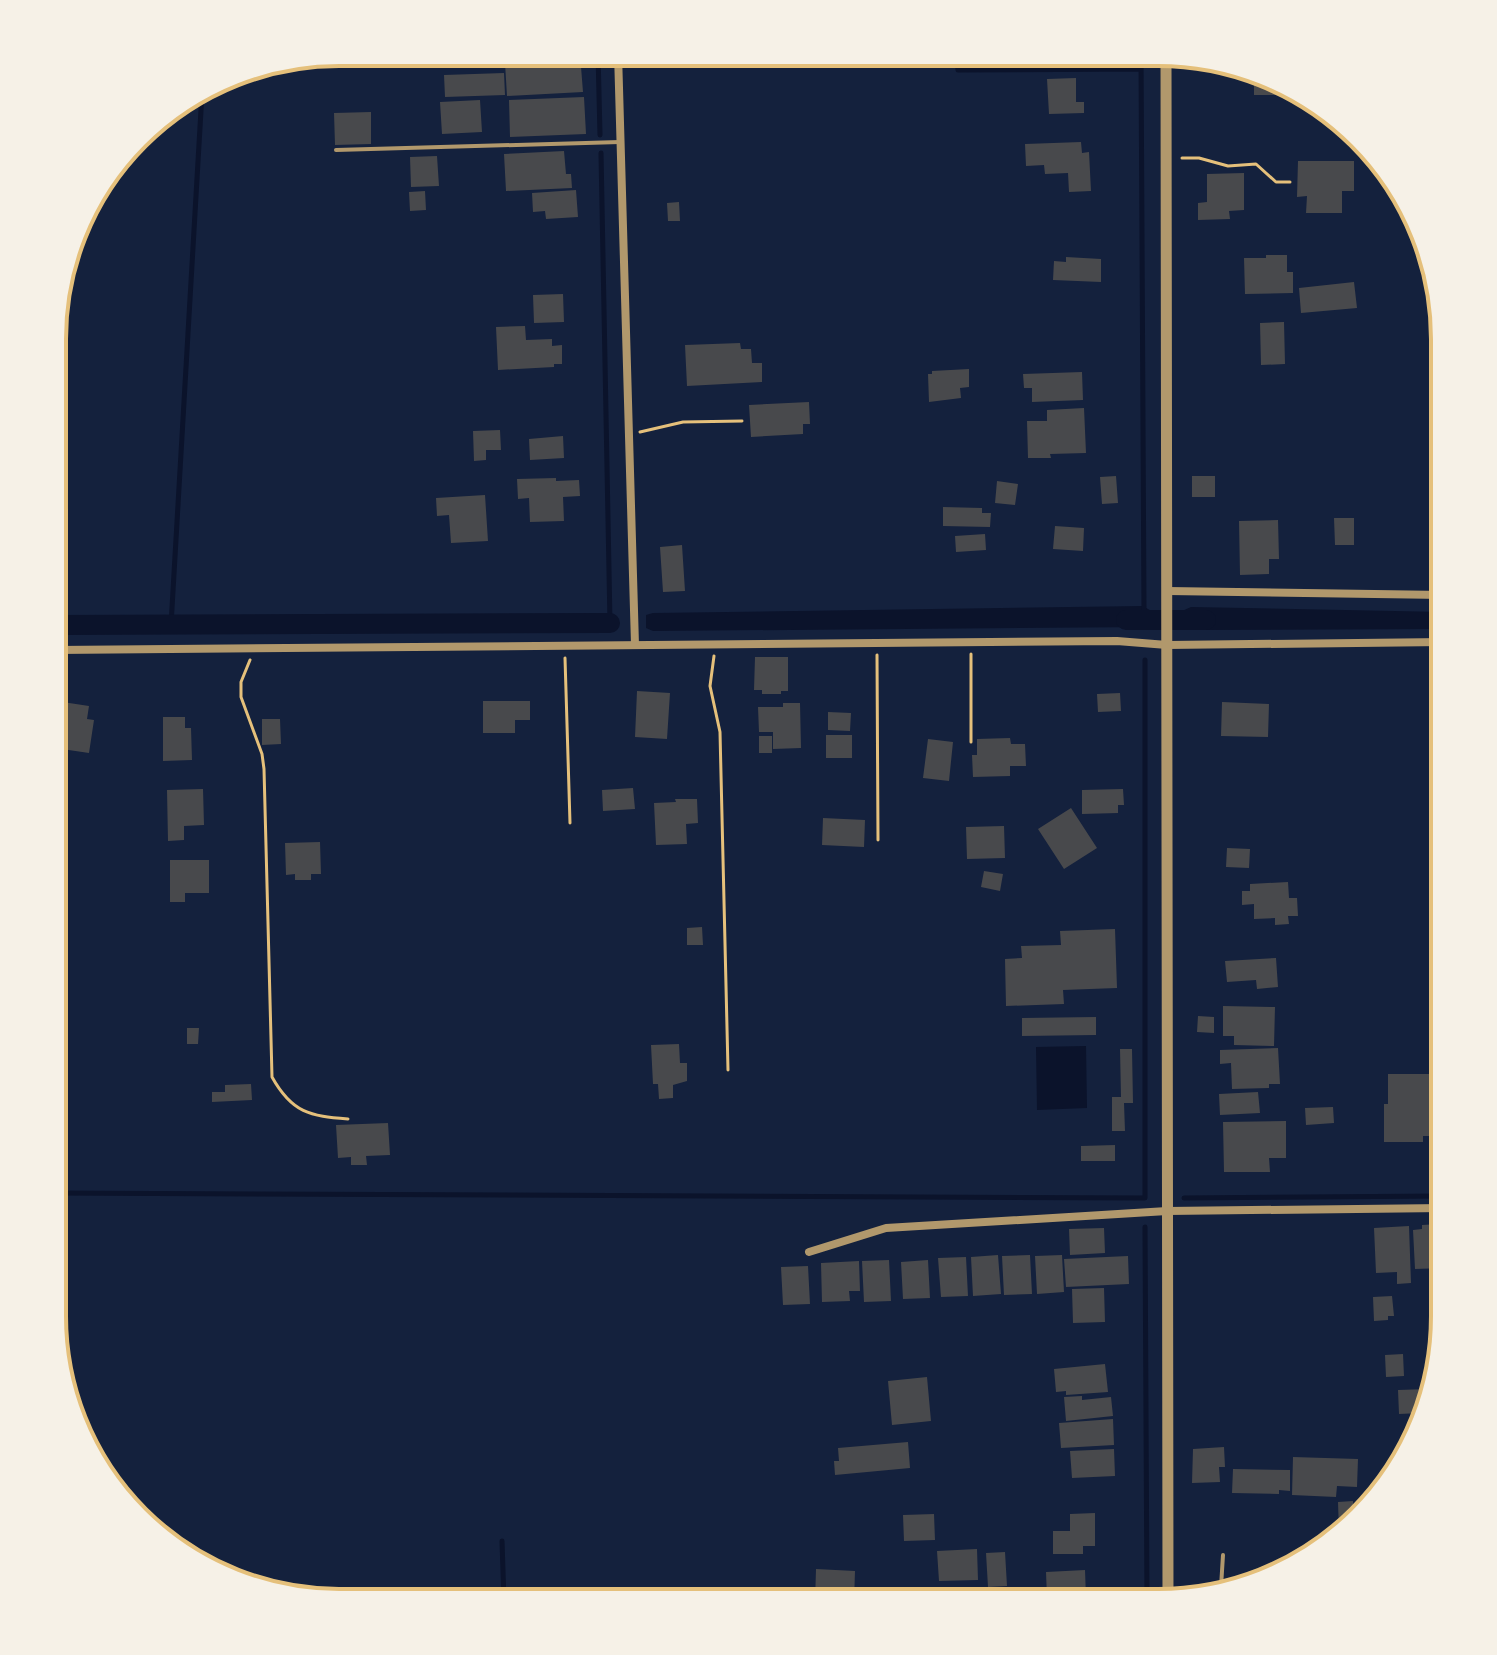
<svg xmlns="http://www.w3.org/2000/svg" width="1497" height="1655" font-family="Poppins,sans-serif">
<rect width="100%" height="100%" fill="#14213d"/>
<path fill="#0b132b" d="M 1143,606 L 1153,612 L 1153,627 L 653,631 L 646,628 L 646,615 L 653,613 Z
M 1191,607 L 1444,612 L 1444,629 L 1193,630 L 1182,626 L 1182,611 Z
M 1086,1046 L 1087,1108 L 1037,1110 L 1036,1047 Z"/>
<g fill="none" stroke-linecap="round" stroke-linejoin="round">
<path stroke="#0b132b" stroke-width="5" d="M 598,53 L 600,135
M 1141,54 L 1144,613
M 637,61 L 957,57 L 958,70 L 1141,69
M 601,153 L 610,623
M 171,625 L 202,93
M 53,1193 L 1145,1198 L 1145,660
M 1184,1198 L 1444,1196
M 1145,1227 L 1147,1602
M 502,1541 L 504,1602"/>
<path stroke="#0b132b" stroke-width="20" d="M 1126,620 L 1206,620
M 56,625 L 610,623"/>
</g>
<path fill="#48494c" d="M 580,54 L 583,92 L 507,96 L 505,63 L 519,62 L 519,58 Z
M 504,73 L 505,95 L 445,97 L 444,75 Z
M 1254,77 L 1304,95 L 1254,95 Z
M 1076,78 L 1076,102 L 1084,102 L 1084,113 L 1049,114 L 1047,79 Z
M 584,97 L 586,134 L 510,137 L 509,100 Z
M 480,100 L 482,132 L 442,134 L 440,102 Z
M 371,112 L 371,144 L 335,145 L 334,113 Z
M 1081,142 L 1082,153 L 1089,152 L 1091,191 L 1069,192 L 1068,173 L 1045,174 L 1044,165 L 1026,166 L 1025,144 Z
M 564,151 L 566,174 L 571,174 L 572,188 L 506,191 L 504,154 Z
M 437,156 L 439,186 L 411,187 L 410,157 Z
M 1298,161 L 1354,161 L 1354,191 L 1342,191 L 1342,213 L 1306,213 L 1307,196 L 1297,197 Z
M 1244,173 L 1244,210 L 1229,211 L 1230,219 L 1198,220 L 1198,203 L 1207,202 L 1207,174 Z
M 576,190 L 578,217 L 546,219 L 545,211 L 533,212 L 532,193 Z
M 425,191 L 426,210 L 410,211 L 409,192 Z
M 679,202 L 680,221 L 668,221 L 667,203 Z
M 1266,255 L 1287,255 L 1287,272 L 1293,272 L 1293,293 L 1245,294 L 1244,258 L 1266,258 Z
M 1066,257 L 1101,259 L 1101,282 L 1053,280 L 1054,261 L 1066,262 Z
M 1354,282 L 1357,308 L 1301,313 L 1299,288 Z
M 563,294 L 564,322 L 534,323 L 533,295 Z
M 1284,322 L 1285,364 L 1261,365 L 1260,323 Z
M 525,326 L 526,340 L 552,339 L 552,346 L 562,345 L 562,364 L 554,364 L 554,367 L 498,370 L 496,327 Z
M 740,343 L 741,349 L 751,349 L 752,363 L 762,363 L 762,382 L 687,386 L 685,345 Z
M 969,369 L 969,387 L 960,388 L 961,398 L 929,402 L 928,374 L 932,374 L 932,371 Z
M 1082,372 L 1083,400 L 1032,402 L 1032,388 L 1024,388 L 1023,374 Z
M 809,402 L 810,424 L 803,424 L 803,434 L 751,437 L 749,405 Z
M 1084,408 L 1086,453 L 1050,454 L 1051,458 L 1028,458 L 1027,421 L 1047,421 L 1047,410 Z
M 500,430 L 501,450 L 486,450 L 486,460 L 474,461 L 473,431 Z
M 563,436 L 564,458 L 530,460 L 529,439 Z
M 1116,476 L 1118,503 L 1102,504 L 1100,477 Z
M 1192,476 L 1215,476 L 1215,497 L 1192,497 Z
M 556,478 L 556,481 L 579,480 L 580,496 L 563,497 L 564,521 L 530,522 L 529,498 L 518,499 L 517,479 Z
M 997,481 L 1018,484 L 1015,505 L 995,503 Z
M 485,495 L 488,541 L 451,543 L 449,515 L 437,516 L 436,498 Z
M 943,507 L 982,508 L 982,513 L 991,513 L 990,527 L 943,526 Z
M 1334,518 L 1354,518 L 1354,545 L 1335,545 Z
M 1278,520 L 1279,559 L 1269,559 L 1269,574 L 1240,575 L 1239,521 Z
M 1055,526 L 1084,528 L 1083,551 L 1053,549 Z
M 985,534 L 986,550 L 956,552 L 955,536 Z
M 682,545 L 685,591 L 663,592 L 660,547 Z
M 755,657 L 788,657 L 788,691 L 781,691 L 781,694 L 762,694 L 762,690 L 754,690 Z
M 637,691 L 670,693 L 667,739 L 635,737 Z
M 1120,693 L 1121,711 L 1098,712 L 1097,694 Z
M 56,701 L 89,706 L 87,719 L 94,720 L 89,753 L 55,748 Z
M 483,701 L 530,701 L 530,720 L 515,720 L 515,733 L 483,733 Z
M 1222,702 L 1269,704 L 1268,737 L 1221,736 Z
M 783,703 L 800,703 L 801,748 L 773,749 L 773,732 L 759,732 L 758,707 L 783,707 Z
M 828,712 L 851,713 L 850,731 L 828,730 Z
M 163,717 L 185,717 L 185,728 L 191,728 L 192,760 L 163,761 Z
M 262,719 L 280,719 L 281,744 L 262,745 Z
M 826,735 L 852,735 L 852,758 L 826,758 Z
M 759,736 L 772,736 L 772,753 L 759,753 Z
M 1010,738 L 1011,744 L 1025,744 L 1026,766 L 1010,766 L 1010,776 L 973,777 L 972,755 L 977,755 L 977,739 Z
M 928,739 L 953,742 L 949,781 L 923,778 Z
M 1439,749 L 1444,749 L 1444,815 L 1439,815 Z
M 633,788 L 635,809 L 603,811 L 602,790 Z
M 203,789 L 204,825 L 184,826 L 184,840 L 168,841 L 167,790 Z
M 1123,789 L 1124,805 L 1118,805 L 1118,813 L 1082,814 L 1082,790 Z
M 675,799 L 697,799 L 698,823 L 686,824 L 687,844 L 656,845 L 654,803 L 676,802 Z
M 1071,808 L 1097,848 L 1064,869 L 1038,829 Z
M 823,818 L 865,820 L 864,847 L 822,845 Z
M 1004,826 L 1005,858 L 967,859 L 966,827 Z
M 320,842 L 321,874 L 311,874 L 311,880 L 295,880 L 295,874 L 286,875 L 285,843 Z
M 1227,848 L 1250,849 L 1249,868 L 1226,867 Z
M 170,860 L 209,860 L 209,893 L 185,893 L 185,902 L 170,902 Z
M 984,871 L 1003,874 L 1000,891 L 981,887 Z
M 1288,882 L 1289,898 L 1297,898 L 1298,916 L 1288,916 L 1289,924 L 1275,925 L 1275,918 L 1254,919 L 1254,904 L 1242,905 L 1242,891 L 1250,891 L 1250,884 Z
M 702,927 L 703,945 L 687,945 L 687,928 Z
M 1115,929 L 1117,988 L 1063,990 L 1064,1004 L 1006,1006 L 1005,959 L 1022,958 L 1021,946 L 1061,945 L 1060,931 Z
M 1276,958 L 1278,987 L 1257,989 L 1256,980 L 1227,982 L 1225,961 Z
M 1223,1006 L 1275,1007 L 1274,1046 L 1234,1045 L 1234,1036 L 1223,1036 Z
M 1198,1016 L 1214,1017 L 1214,1033 L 1197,1032 Z
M 1096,1017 L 1096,1035 L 1022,1036 L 1022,1018 Z
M 187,1028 L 199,1028 L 198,1044 L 187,1044 Z
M 679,1044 L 680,1063 L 687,1063 L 687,1081 L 673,1085 L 673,1098 L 659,1099 L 658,1084 L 653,1084 L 651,1045 Z
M 1278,1048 L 1280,1084 L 1269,1084 L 1269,1088 L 1232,1089 L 1231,1063 L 1220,1064 L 1220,1050 Z
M 1120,1049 L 1132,1049 L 1133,1103 L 1124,1103 L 1125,1131 L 1112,1131 L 1112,1097 L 1121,1097 Z
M 1388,1074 L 1444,1074 L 1444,1136 L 1423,1136 L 1423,1142 L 1384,1142 L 1384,1104 L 1388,1104 Z
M 251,1084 L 252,1100 L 212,1102 L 212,1092 L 225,1092 L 225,1085 Z
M 1258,1092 L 1260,1113 L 1220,1115 L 1219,1094 Z
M 1333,1107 L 1334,1123 L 1306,1125 L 1305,1108 Z
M 1286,1121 L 1286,1158 L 1269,1158 L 1270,1172 L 1224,1172 L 1223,1122 Z
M 388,1123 L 390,1155 L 366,1156 L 367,1165 L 351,1165 L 351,1157 L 338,1158 L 336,1125 Z
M 1115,1145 L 1115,1161 L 1081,1161 L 1081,1146 Z
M 1438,1224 L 1438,1229 L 1444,1229 L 1444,1268 L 1415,1269 L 1413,1230 L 1422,1229 L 1422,1225 Z
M 1409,1226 L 1411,1283 L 1397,1284 L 1397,1272 L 1376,1273 L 1374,1228 Z
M 1104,1228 L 1105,1253 L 1070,1255 L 1069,1229 Z
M 998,1255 L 1001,1294 L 973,1296 L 971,1257 Z
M 1030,1255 L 1032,1294 L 1004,1295 L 1002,1256 Z
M 1062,1255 L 1064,1292 L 1037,1294 L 1035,1256 Z
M 1128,1256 L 1129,1284 L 1066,1287 L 1064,1259 Z
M 966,1257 L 968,1296 L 941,1297 L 938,1258 Z
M 889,1260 L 891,1301 L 864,1302 L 862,1261 Z
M 928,1260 L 930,1298 L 903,1299 L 901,1262 Z
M 859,1261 L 860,1291 L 849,1291 L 850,1301 L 822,1302 L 821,1263 Z
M 808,1266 L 810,1304 L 783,1305 L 781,1267 Z
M 1104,1288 L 1105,1322 L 1073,1323 L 1072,1289 Z
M 1392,1296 L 1394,1316 L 1388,1316 L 1388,1320 L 1374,1321 L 1373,1297 Z
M 1403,1354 L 1404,1376 L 1386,1377 L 1385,1355 Z
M 1105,1364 L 1108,1392 L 1066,1395 L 1066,1391 L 1056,1392 L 1054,1369 Z
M 927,1377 L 931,1421 L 892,1425 L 888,1381 Z
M 1428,1389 L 1421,1413 L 1399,1414 L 1398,1390 Z
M 1082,1396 L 1082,1400 L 1111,1397 L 1113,1416 L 1066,1421 L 1064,1397 Z
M 1113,1419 L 1114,1445 L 1061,1448 L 1059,1423 Z
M 908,1442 L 910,1468 L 835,1475 L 834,1461 L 839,1461 L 838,1448 Z
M 1224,1447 L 1225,1467 L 1219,1467 L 1220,1482 L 1192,1483 L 1193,1449 Z
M 1114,1449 L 1115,1476 L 1072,1478 L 1070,1451 Z
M 1293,1457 L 1358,1459 L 1357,1487 L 1337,1486 L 1336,1497 L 1292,1495 Z
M 1233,1469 L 1290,1470 L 1290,1491 L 1279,1490 L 1279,1494 L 1232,1493 Z
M 1353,1501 L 1354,1516 L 1339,1532 L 1338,1502 Z
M 1095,1513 L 1095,1546 L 1083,1546 L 1083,1554 L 1053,1554 L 1053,1531 L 1070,1531 L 1070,1514 Z
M 934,1514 L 935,1540 L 904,1541 L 903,1515 Z
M 977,1549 L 978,1580 L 939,1581 L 937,1551 Z
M 1005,1552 L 1007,1586 L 988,1587 L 986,1553 Z
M 816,1569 L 855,1571 L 854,1602 L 815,1602 Z
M 1085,1570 L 1086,1597 L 1075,1597 L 1075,1602 L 1054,1602 L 1054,1598 L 1047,1598 L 1046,1572 Z
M 857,1595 L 905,1597 L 905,1602 L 857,1602 Z"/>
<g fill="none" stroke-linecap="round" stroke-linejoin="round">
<path stroke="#e5c07b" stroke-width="3" d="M 1182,158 L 1199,158 L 1228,166 L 1256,164 L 1276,182 L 1290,182
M 640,432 L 683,422 L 742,421
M 877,655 L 878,840
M 714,656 L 710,686 L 720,732 L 728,1070
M 565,658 L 570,823
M 250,660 L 241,682 L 241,697 L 262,754 L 264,769 L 272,1077 C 292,1113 310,1116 348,1119
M 971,742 L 971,654"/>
<path stroke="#b1986c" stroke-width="4" d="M 336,150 L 620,142
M 1221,1587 L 1223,1555"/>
<path stroke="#b1986c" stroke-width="8" d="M 618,53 L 635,645
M 1168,591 L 1444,595
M 56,650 L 1117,641 L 1167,645 L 1444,642
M 809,1252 L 886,1228 L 1167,1211 L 1444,1208"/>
<path stroke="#b1986c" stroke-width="11" d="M 1166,54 L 1168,1602"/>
</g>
<path d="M0 0H1497V1655H0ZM339 66H1158A273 273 0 0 1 1431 339V1316A273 273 0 0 1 1158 1589H339A273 273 0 0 1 66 1316V339A273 273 0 0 1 339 66Z" fill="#f6f1e7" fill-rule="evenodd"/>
<path fill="none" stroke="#e5c07b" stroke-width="4" d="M339 66H1158A273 273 0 0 1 1431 339V1316A273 273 0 0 1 1158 1589H339A273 273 0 0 1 66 1316V339A273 273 0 0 1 339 66Z"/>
</svg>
